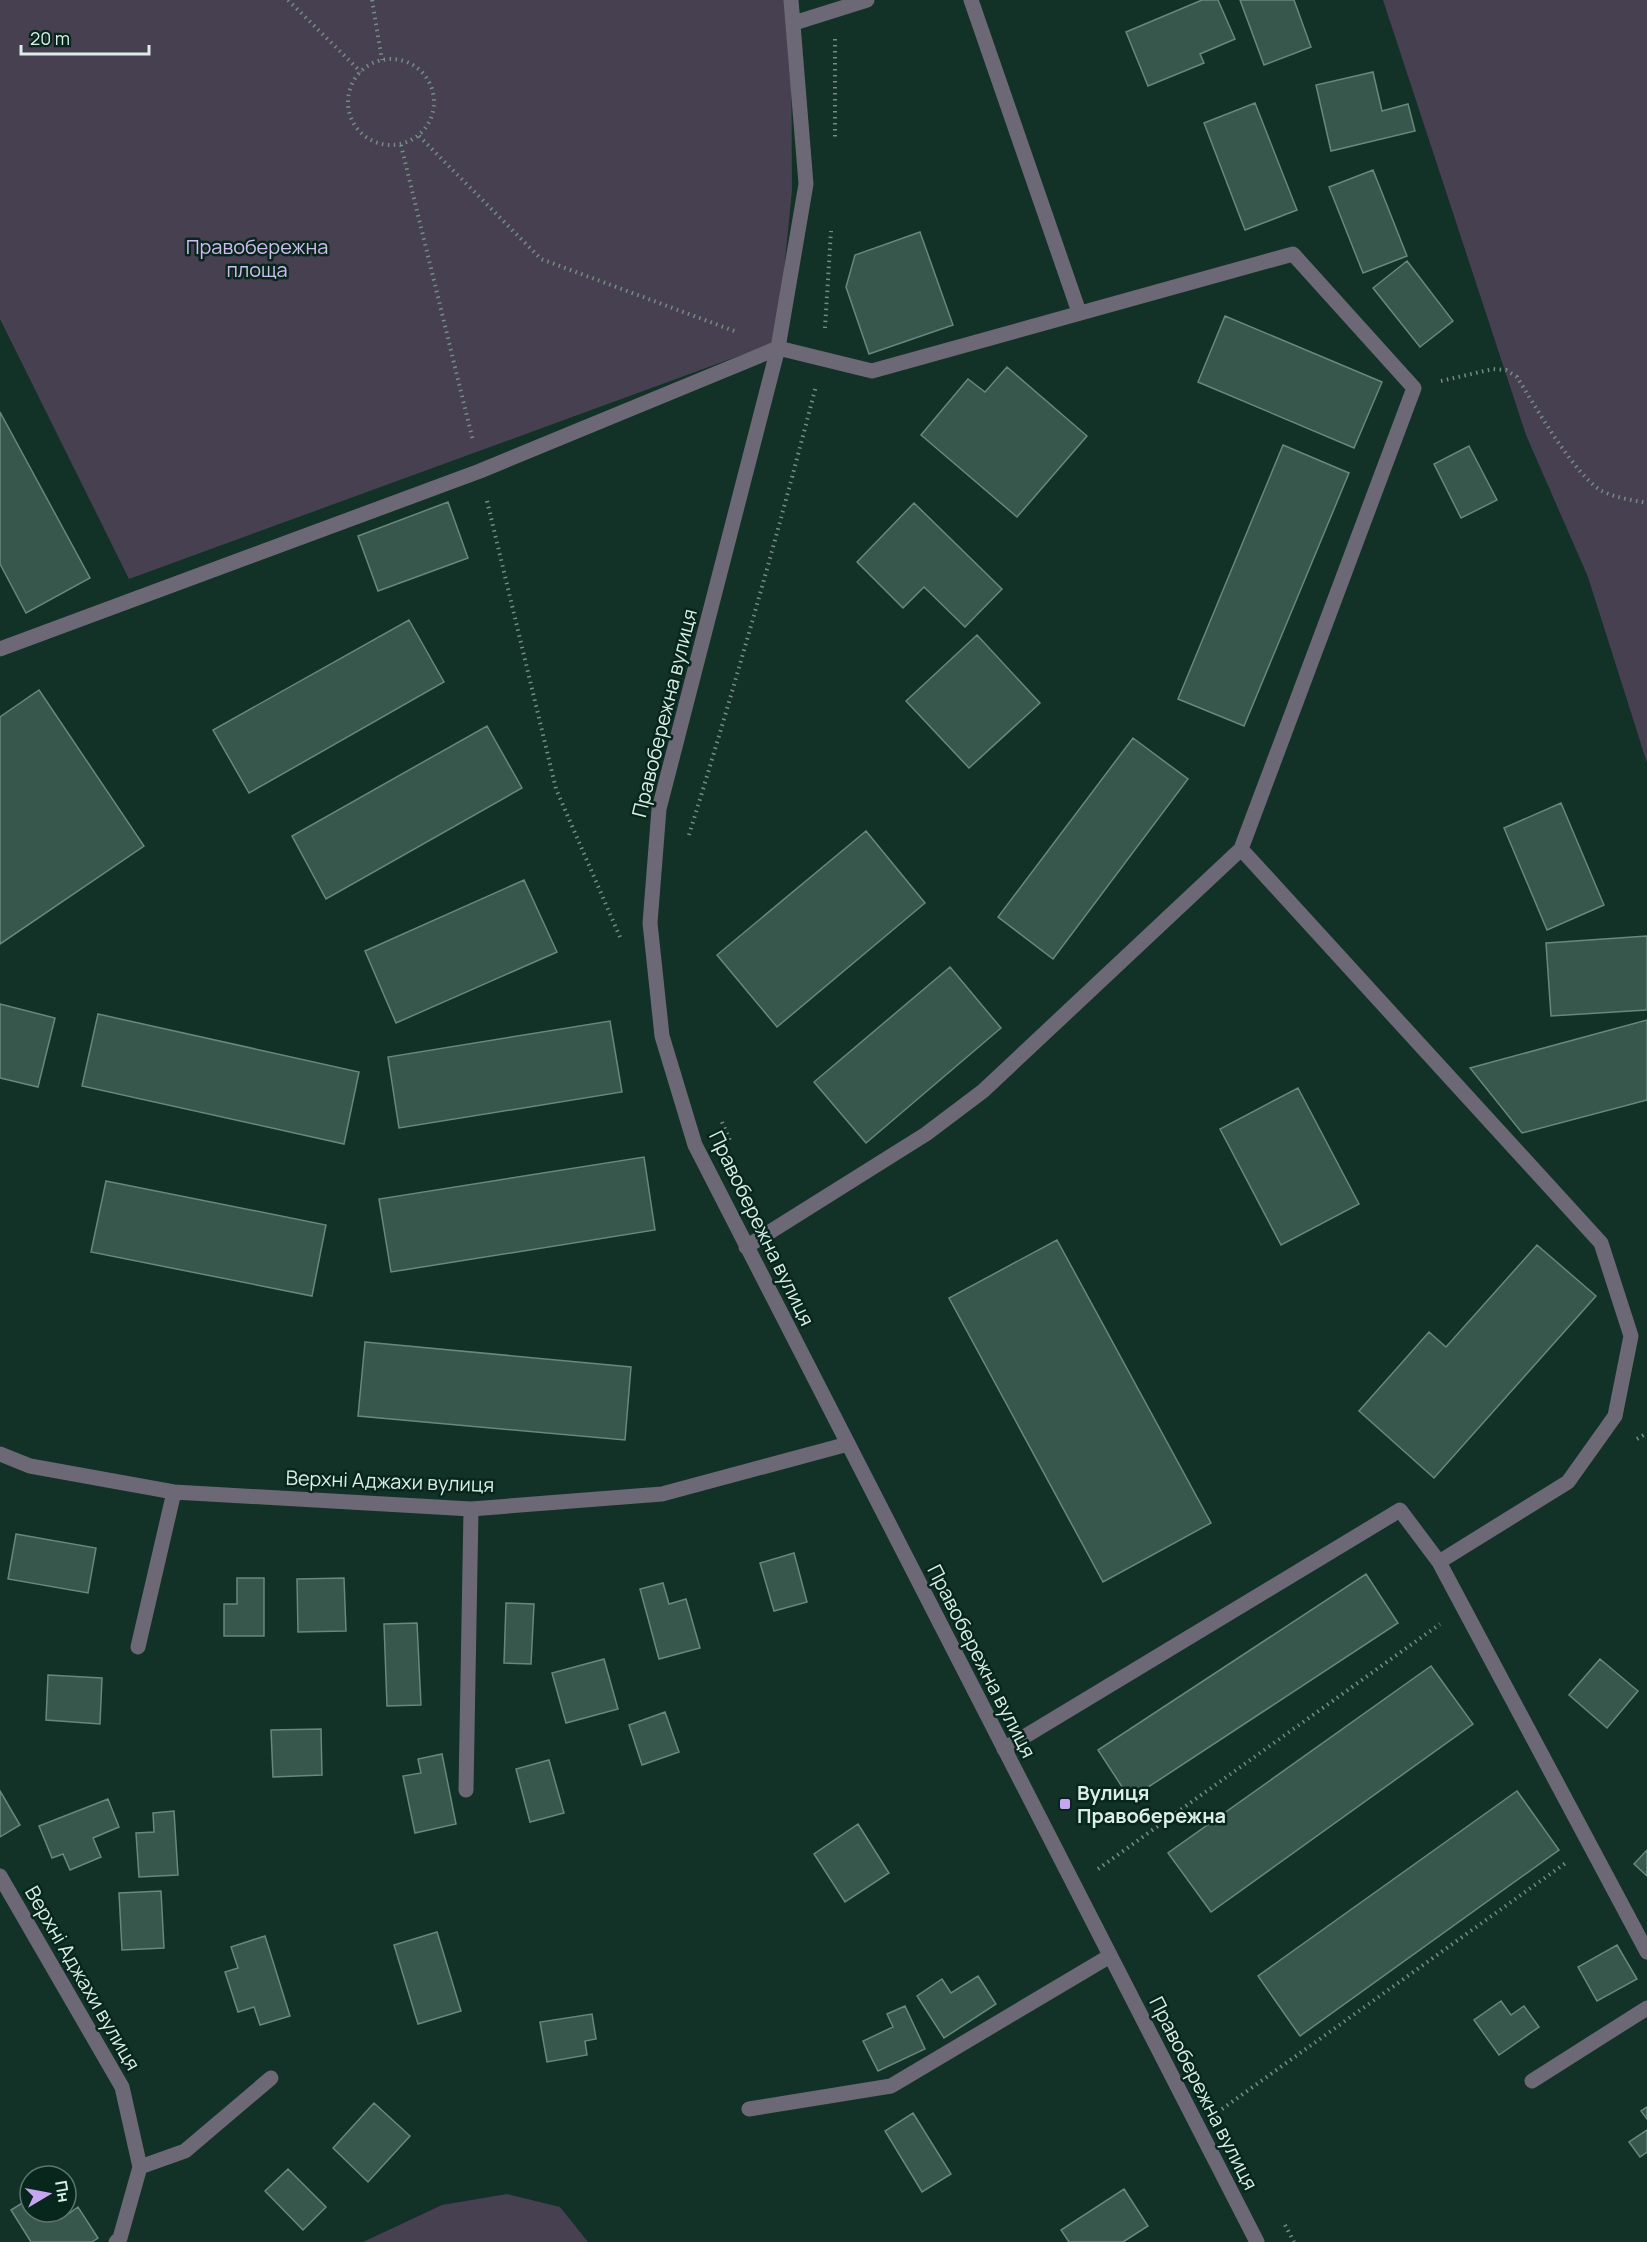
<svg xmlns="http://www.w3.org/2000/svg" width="1647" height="2242" font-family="Manrope,sans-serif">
<rect width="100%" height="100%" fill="#123127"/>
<path fill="#474051" d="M 0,0 L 789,0 L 791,26 L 792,190 L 777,342 L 129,579 L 0,319 Z
M 1383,0 L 1647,0 L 1647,763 L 1588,577 L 1526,435 Z
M 507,2194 L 560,2207 L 588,2242 L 363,2242 L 442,2205 Z"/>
<path fill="#38574c" stroke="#67887c" stroke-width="1.5" d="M 1202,0 L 1218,0 L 1235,39 L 1200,54 L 1204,63 L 1148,86 L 1126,32 Z
M 1240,0 L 1294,0 L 1311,47 L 1264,65 Z
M 1373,72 L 1382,111 L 1408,104 L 1415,131 L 1331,151 L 1316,85 Z
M 1255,103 L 1297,210 L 1245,230 L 1204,123 Z
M 1373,170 L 1407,256 L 1363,273 L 1329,187 Z
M 920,232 L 953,325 L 869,354 L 846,287 L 855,255 Z
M 1407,261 L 1453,321 L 1420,347 L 1373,288 Z
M 1225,316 L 1382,382 L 1354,448 L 1198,382 Z
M 1007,367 L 1087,436 L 1017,517 L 921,435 L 968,379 L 985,392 Z
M 0,412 L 90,578 L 26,613 L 0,564 Z
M 1283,445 L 1349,473 L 1244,726 L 1178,699 Z
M 1469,446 L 1497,500 L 1461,518 L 1434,464 Z
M 448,502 L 468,558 L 378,591 L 358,536 Z
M 914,503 L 1002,589 L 965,627 L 924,587 L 903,608 L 857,562 Z
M 409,620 L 444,682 L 249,793 L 213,730 Z
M 977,635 L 1040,703 L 969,768 L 906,701 Z
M 39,690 L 144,846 L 0,944 L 0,717 Z
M 487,726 L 522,788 L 326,899 L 292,836 Z
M 1133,738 L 1188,779 L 1053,959 L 998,917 Z
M 1561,803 L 1604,905 L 1547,930 L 1504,828 Z
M 866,831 L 925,903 L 777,1027 L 717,955 Z
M 524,880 L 557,952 L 396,1023 L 365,951 Z
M 1647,936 L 1647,1010 L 1551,1016 L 1546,943 Z
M 950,967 L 1001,1028 L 866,1143 L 814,1082 Z
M 0,1004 L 55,1018 L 38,1087 L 0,1078 Z
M 98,1014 L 359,1072 L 344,1144 L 82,1086 Z
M 1647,1020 L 1647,1100 L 1522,1133 L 1470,1068 Z
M 610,1021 L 622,1092 L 399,1128 L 388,1057 Z
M 1298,1088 L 1359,1204 L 1281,1245 L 1220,1129 Z
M 644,1157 L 655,1230 L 391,1272 L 379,1199 Z
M 106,1181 L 326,1225 L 312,1296 L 91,1252 Z
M 1057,1240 L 1211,1523 L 1103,1582 L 949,1298 Z
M 1537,1245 L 1596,1296 L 1434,1478 L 1359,1411 L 1429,1332 L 1446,1347 Z
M 365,1342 L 631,1367 L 625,1440 L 358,1416 Z
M 16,1534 L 96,1548 L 88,1593 L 8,1579 Z
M 794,1553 L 807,1602 L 774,1611 L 760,1563 Z
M 1366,1574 L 1398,1623 L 1130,1799 L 1098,1750 Z
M 237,1578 L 264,1578 L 264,1636 L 224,1636 L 224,1604 L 237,1604 Z
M 344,1578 L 346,1631 L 298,1632 L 297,1579 Z
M 663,1583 L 669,1604 L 686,1599 L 700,1648 L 659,1659 L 640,1589 Z
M 506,1603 L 534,1604 L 531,1664 L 504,1663 Z
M 417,1623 L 421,1705 L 387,1706 L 384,1624 Z
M 604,1659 L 618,1709 L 566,1723 L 552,1673 Z
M 1600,1659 L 1638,1691 L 1607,1728 L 1569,1695 Z
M 1431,1666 L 1473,1724 L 1211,1912 L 1168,1853 Z
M 48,1675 L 102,1678 L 100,1724 L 46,1720 Z
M 665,1712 L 679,1752 L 642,1765 L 629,1725 Z
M 321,1729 L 322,1775 L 273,1777 L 271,1730 Z
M 442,1754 L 456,1824 L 415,1833 L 403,1776 L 421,1773 L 418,1759 Z
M 549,1760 L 564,1813 L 530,1822 L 516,1769 Z
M 0,1791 L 20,1825 L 0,1837 Z
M 1517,1791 L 1559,1850 L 1300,2036 L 1258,1976 Z
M 108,1799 L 119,1827 L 93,1838 L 101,1857 L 70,1870 L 63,1854 L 52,1858 L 39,1826 Z
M 174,1811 L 178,1875 L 139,1877 L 136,1833 L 154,1832 L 153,1813 Z
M 858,1824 L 889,1873 L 845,1902 L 814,1854 Z
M 1647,1850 L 1647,1876 L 1634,1864 Z
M 161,1891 L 164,1948 L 122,1950 L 119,1893 Z
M 437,1932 L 461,2011 L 418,2024 L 394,1945 Z
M 265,1936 L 290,2016 L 260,2025 L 254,2007 L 238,2012 L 225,1972 L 238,1968 L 231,1947 Z
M 1617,1945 L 1637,1979 L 1597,2001 L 1578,1967 Z
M 978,1976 L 996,2004 L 944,2038 L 917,1996 L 942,1979 L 951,1993 Z
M 1501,2001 L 1511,2015 L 1524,2006 L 1539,2027 L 1499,2055 L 1474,2020 Z
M 905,2006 L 925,2049 L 878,2071 L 863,2041 L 893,2027 L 887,2014 Z
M 592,2014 L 596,2039 L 585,2041 L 587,2055 L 547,2062 L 540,2022 Z
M 374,2103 L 410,2136 L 368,2182 L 333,2148 Z
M 1647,2107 L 1647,2119 L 1641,2111 Z
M 913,2113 L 951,2174 L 922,2192 L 885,2131 Z
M 1647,2130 L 1647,2152 L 1640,2157 L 1629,2142 Z
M 288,2169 L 326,2207 L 303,2230 L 265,2191 Z
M 1124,2189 L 1148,2226 L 1123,2242 L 1069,2242 L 1061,2230 Z
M 30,2198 L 30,2212 L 56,2212 L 61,2219 L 78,2207 L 98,2238 L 92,2242 L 31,2242 L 11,2210 Z"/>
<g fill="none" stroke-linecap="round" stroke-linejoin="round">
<path stroke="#748d84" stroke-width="4" stroke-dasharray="1.5 4.5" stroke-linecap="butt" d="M 288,0 L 361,72
M 372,0 L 382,60
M 835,39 L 835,140
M348 102a43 43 0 1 1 86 0a43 43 0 1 1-86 0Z
M 419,136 L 541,259 L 737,332
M 401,145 L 473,441
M 825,328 L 831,231
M 1441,381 L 1493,369 L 1506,370 L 1517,377 C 1535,406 1575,476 1602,491 C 1616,498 1632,500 1647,503
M 487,501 L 556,789 L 620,937
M 689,835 C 735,686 777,537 816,386
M 722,1122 L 731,1143
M 1637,1439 L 1647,1433
M 1098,1869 L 1440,1624
M 1222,2109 L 1567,1862
M 1285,2225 L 1294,2242"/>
<path stroke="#6d6875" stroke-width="15" d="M 791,0 L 806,184 L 778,348 L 659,809 L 650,923 L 662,1036 L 695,1145 L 1257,2242
M 971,0 L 1079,312
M 794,23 L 867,0
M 0,649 L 480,471 L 778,348 L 872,371 L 1293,254 L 1414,388 L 1241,849 L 983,1091 L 926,1134 L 746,1247
M 1241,849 L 1601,1243 L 1631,1336 L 1615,1416 L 1568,1482 L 1439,1562
M 0,1454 L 30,1466 L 174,1492 L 471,1509 L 662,1494 L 848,1444
M 138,1647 L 174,1492
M 1004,1749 L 1400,1510 L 1439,1562 L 1647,1952
M 466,1790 L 471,1509
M 0,1876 L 122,2087 L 140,2167 L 120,2238 L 116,2242
M 1532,2081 L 1647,2008
M 749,2109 L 891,2086 L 1110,1956
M 140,2167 L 185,2151 L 271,2078"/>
</g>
<rect fill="#c6a6f0" stroke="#07271d" stroke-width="2" x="1059" y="1798" width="12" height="12" rx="3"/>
<g text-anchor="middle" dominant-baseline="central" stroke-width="5" stroke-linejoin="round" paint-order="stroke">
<g font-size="20" fill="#d1bbf0" stroke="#07271d">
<text x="257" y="246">Правобережна<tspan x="257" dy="23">площа</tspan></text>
</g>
<g font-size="20" fill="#dbede6" stroke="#07271d">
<text transform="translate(664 713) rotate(-76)">Правобережна вулиця</text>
<text transform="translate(762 1228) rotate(64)">Правобережна вулиця</text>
<text transform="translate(390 1481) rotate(2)">Верхні Аджахи вулиця</text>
<text transform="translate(982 1661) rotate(63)">Правобережна вулиця</text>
<text transform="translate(83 1978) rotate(60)">Верхні Аджахи вулиця</text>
<text transform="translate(1204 2093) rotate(63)">Правобережна вулиця</text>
</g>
<g font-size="20" font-weight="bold" fill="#dbede6" stroke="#07271d" text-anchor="start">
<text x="1077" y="1792">Вулиця<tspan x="1077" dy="23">Правобережна</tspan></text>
</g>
</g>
<g transform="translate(48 2194) rotate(80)"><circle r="28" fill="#07271d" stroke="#5c766d" stroke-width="1.5"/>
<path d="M0-4.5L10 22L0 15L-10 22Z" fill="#c6a6f0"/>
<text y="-9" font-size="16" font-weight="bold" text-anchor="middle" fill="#dbede6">Пн</text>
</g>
<path d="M21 45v9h128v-9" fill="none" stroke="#dbede6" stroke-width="3"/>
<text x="30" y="45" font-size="18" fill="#dbede6" stroke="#07271d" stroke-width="4.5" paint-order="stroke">20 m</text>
</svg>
